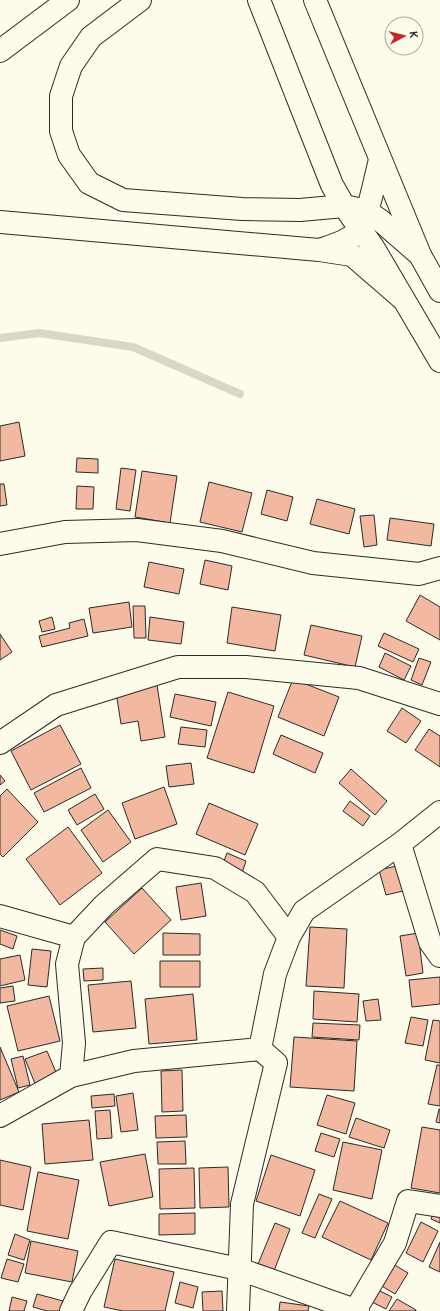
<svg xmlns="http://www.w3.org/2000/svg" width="440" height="1311" font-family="'Space Grotesk',sans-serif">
<rect width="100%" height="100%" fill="#fdfbea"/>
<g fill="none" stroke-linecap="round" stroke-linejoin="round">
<path stroke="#d8d7c9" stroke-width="8" d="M 0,338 L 39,333 L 133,347 L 240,394"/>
</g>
<path fill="#f2b8a0" stroke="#2b2b2b" d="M 19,422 L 25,456 L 0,461 L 0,426 Z
M 77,458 L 98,459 L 98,473 L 76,472 Z
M 121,468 L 136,470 L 130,511 L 116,509 Z
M 142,471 L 177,476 L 170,523 L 135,517 Z
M 209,482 L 252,493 L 242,532 L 200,522 Z
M 0,484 L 4,484 L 7,505 L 0,506 Z
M 77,486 L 94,487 L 93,509 L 76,509 Z
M 267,490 L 293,497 L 287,521 L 261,514 Z
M 317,499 L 355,509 L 349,534 L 310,524 Z
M 374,515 L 377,545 L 364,547 L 360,516 Z
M 390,518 L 434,524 L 431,546 L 387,540 Z
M 205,560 L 232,566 L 228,590 L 200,584 Z
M 149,562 L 184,569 L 179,594 L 144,587 Z
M 420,595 L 440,607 L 440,640 L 406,621 Z
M 129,602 L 132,627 L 93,633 L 89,608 Z
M 133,606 L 145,606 L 146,638 L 134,638 Z
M 232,607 L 281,615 L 275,651 L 227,643 Z
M 52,617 L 55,629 L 42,632 L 39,621 Z
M 150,617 L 184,622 L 181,644 L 148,640 Z
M 84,619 L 88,636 L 42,647 L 39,636 L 70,628 L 69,623 Z
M 311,625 L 362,636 L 355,667 L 304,655 Z
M 384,633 L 419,649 L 413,662 L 378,646 Z
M 0,634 L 12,652 L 0,660 Z
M 385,653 L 411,666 L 404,680 L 379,667 Z
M 419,658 L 431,662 L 422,685 L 411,680 Z
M 293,679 L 339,697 L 324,736 L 278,717 Z
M 157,685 L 165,737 L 141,741 L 138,721 L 121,724 L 116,692 Z
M 228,692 L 274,706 L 254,773 L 207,758 Z
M 175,694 L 216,702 L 211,726 L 170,717 Z
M 402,708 L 421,721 L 406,743 L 387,731 Z
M 60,725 L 81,764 L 31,790 L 11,751 Z
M 181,727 L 207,730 L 205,747 L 178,744 Z
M 429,729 L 440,736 L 440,767 L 415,750 Z
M 281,735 L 323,753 L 315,773 L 273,754 Z
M 191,763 L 194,784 L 169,787 L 166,766 Z
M 81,768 L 91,788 L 44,812 L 34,793 Z
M 351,769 L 387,801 L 375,815 L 339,783 Z
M 0,775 L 5,781 L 0,785 Z
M 164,787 L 177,824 L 135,839 L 122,803 Z
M 7,789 L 38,822 L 3,857 L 0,854 L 0,796 Z
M 95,794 L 104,809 L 77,825 L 68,810 Z
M 350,801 L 370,816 L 363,826 L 343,811 Z
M 209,803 L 258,824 L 245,855 L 196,834 Z
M 108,810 L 131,842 L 103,862 L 81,830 Z
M 68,827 L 102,873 L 60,905 L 26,859 Z
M 227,853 L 246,861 L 242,873 L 222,866 Z
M 401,865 L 407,890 L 386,895 L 379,870 Z
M 201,883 L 206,916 L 181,920 L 176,887 Z
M 142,888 L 171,920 L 134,954 L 105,922 Z
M 310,927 L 347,929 L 344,988 L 306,986 Z
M 0,930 L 17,936 L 13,949 L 0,944 Z
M 163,933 L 200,934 L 200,955 L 163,955 Z
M 418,933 L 423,973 L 406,976 L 400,936 Z
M 32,949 L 51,951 L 47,987 L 28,985 Z
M 20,955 L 25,980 L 0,986 L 0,959 Z
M 160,961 L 200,961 L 200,987 L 160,987 Z
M 103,968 L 103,980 L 84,981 L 83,969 Z
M 440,977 L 440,1004 L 412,1007 L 409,980 Z
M 131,981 L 136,1028 L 93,1032 L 88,985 Z
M 13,986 L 15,1001 L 0,1003 L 0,988 Z
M 314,991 L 359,994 L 357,1022 L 313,1019 Z
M 193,994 L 197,1040 L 149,1044 L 145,999 Z
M 49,996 L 60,1041 L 18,1051 L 7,1006 Z
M 378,999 L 381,1020 L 366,1021 L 363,1001 Z
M 411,1017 L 428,1020 L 423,1046 L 405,1043 Z
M 433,1020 L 440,1021 L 440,1063 L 425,1060 Z
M 313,1023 L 360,1025 L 359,1040 L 312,1037 Z
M 294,1037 L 357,1041 L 354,1091 L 290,1087 Z
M 0,1047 L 19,1092 L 0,1100 Z
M 47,1051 L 58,1077 L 36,1086 L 25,1059 Z
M 23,1056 L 30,1085 L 18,1088 L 11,1059 Z
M 437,1065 L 440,1065 L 440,1106 L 428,1104 Z
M 182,1070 L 183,1111 L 162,1112 L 161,1071 Z
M 133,1093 L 138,1130 L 121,1132 L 116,1096 Z
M 114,1094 L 115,1106 L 92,1108 L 91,1096 Z
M 327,1095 L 355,1103 L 346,1134 L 317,1125 Z
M 439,1109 L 440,1109 L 440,1123 L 436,1122 Z
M 110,1110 L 112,1138 L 97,1139 L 95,1111 Z
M 186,1115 L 187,1137 L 156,1138 L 155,1116 Z
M 356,1118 L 390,1130 L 384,1148 L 349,1137 Z
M 89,1120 L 93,1160 L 45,1164 L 42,1124 Z
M 422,1127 L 440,1130 L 440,1193 L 411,1188 Z
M 321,1133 L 340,1139 L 334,1157 L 315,1151 Z
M 185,1141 L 186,1164 L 158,1164 L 157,1142 Z
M 343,1142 L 382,1150 L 372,1199 L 333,1190 Z
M 145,1154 L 153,1197 L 109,1206 L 100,1162 Z
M 271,1155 L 315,1170 L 300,1216 L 256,1201 Z
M 0,1160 L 31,1167 L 23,1210 L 0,1205 Z
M 228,1167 L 229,1207 L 200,1208 L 199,1168 Z
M 194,1168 L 195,1208 L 160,1209 L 159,1169 Z
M 38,1172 L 79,1180 L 68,1239 L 27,1231 Z
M 319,1194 L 332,1199 L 315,1238 L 302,1233 Z
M 340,1201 L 388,1223 L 371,1260 L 322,1237 Z
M 435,1208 L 440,1210 L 440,1223 L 431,1219 Z
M 195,1213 L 195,1234 L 159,1235 L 159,1214 Z
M 421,1222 L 438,1231 L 423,1262 L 406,1253 Z
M 275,1223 L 290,1229 L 274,1271 L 258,1264 Z
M 15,1234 L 30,1240 L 24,1260 L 8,1255 Z
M 31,1241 L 78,1251 L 72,1282 L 25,1273 Z
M 440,1242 L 440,1272 L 429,1267 Z
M 7,1259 L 24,1264 L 18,1282 L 1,1278 Z
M 115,1259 L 174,1272 L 165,1311 L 123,1311 L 104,1307 Z
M 393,1264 L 408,1273 L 395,1294 L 380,1285 Z
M 180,1282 L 198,1287 L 193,1308 L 175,1303 Z
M 376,1289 L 392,1297 L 386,1309 L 370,1301 Z
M 222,1291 L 223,1311 L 203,1311 L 202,1292 Z
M 37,1294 L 63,1301 L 60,1311 L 47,1311 L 33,1307 Z
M 12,1297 L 27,1301 L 24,1311 L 9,1311 Z
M 397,1299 L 416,1310 L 416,1311 L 389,1311 Z
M 280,1302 L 309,1306 L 308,1311 L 279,1311 Z"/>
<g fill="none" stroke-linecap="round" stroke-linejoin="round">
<defs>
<path id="street" d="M 0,544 L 65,532 L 137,530 L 222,541 L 313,563 L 419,574 L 440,568
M 0,743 L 56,705 L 178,667 L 246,667 L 359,678 L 440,704
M 400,844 L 430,942 L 440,956
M 0,916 L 74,937
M 71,1076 L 134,1061 L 260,1049
M 0,1116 L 71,1076 L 74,1043 L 67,964 L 74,937 L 104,905 L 157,859 L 215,868 L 255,892 L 289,937
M 356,1309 L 395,1243 L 408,1201 L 440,1206
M 71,1311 L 80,1292 L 111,1242 L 239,1269 L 358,1311
M 238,1311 L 242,1204 L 276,1063 L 260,1049 L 275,974 L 289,937 L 304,911 L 400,844 L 440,812"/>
<path id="secondary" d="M 259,0 L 332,185 L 344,206 L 373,247 L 440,361
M 315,0 L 420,255 L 440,291"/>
<path id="highway" d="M 140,0 L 91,37 L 71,66 L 61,96 L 61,131 L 69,155 L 89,183 L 123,200 L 242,209 L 300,210 L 344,206 L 367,211 L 381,221 L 420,255
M 0,51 L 68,0
M 0,222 L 319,250 L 352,255 L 404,300
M 320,250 C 334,245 348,241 359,231 C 367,222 376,174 380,160"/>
</defs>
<use href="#street" stroke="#2b2b2b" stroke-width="24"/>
<use href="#secondary" stroke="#2b2b2b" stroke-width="24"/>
<use href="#highway" stroke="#2b2b2b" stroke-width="24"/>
<use href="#street" stroke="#fdfbea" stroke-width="22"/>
<use href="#secondary" stroke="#fdfbea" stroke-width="22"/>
<use href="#highway" stroke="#fdfbea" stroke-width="22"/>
</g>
<g transform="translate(404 36) rotate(83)"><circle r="19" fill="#fdfbea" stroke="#a9a89e"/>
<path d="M0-3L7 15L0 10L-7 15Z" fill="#c62828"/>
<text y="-6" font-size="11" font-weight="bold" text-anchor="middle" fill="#2b2b2b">K</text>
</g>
</svg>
